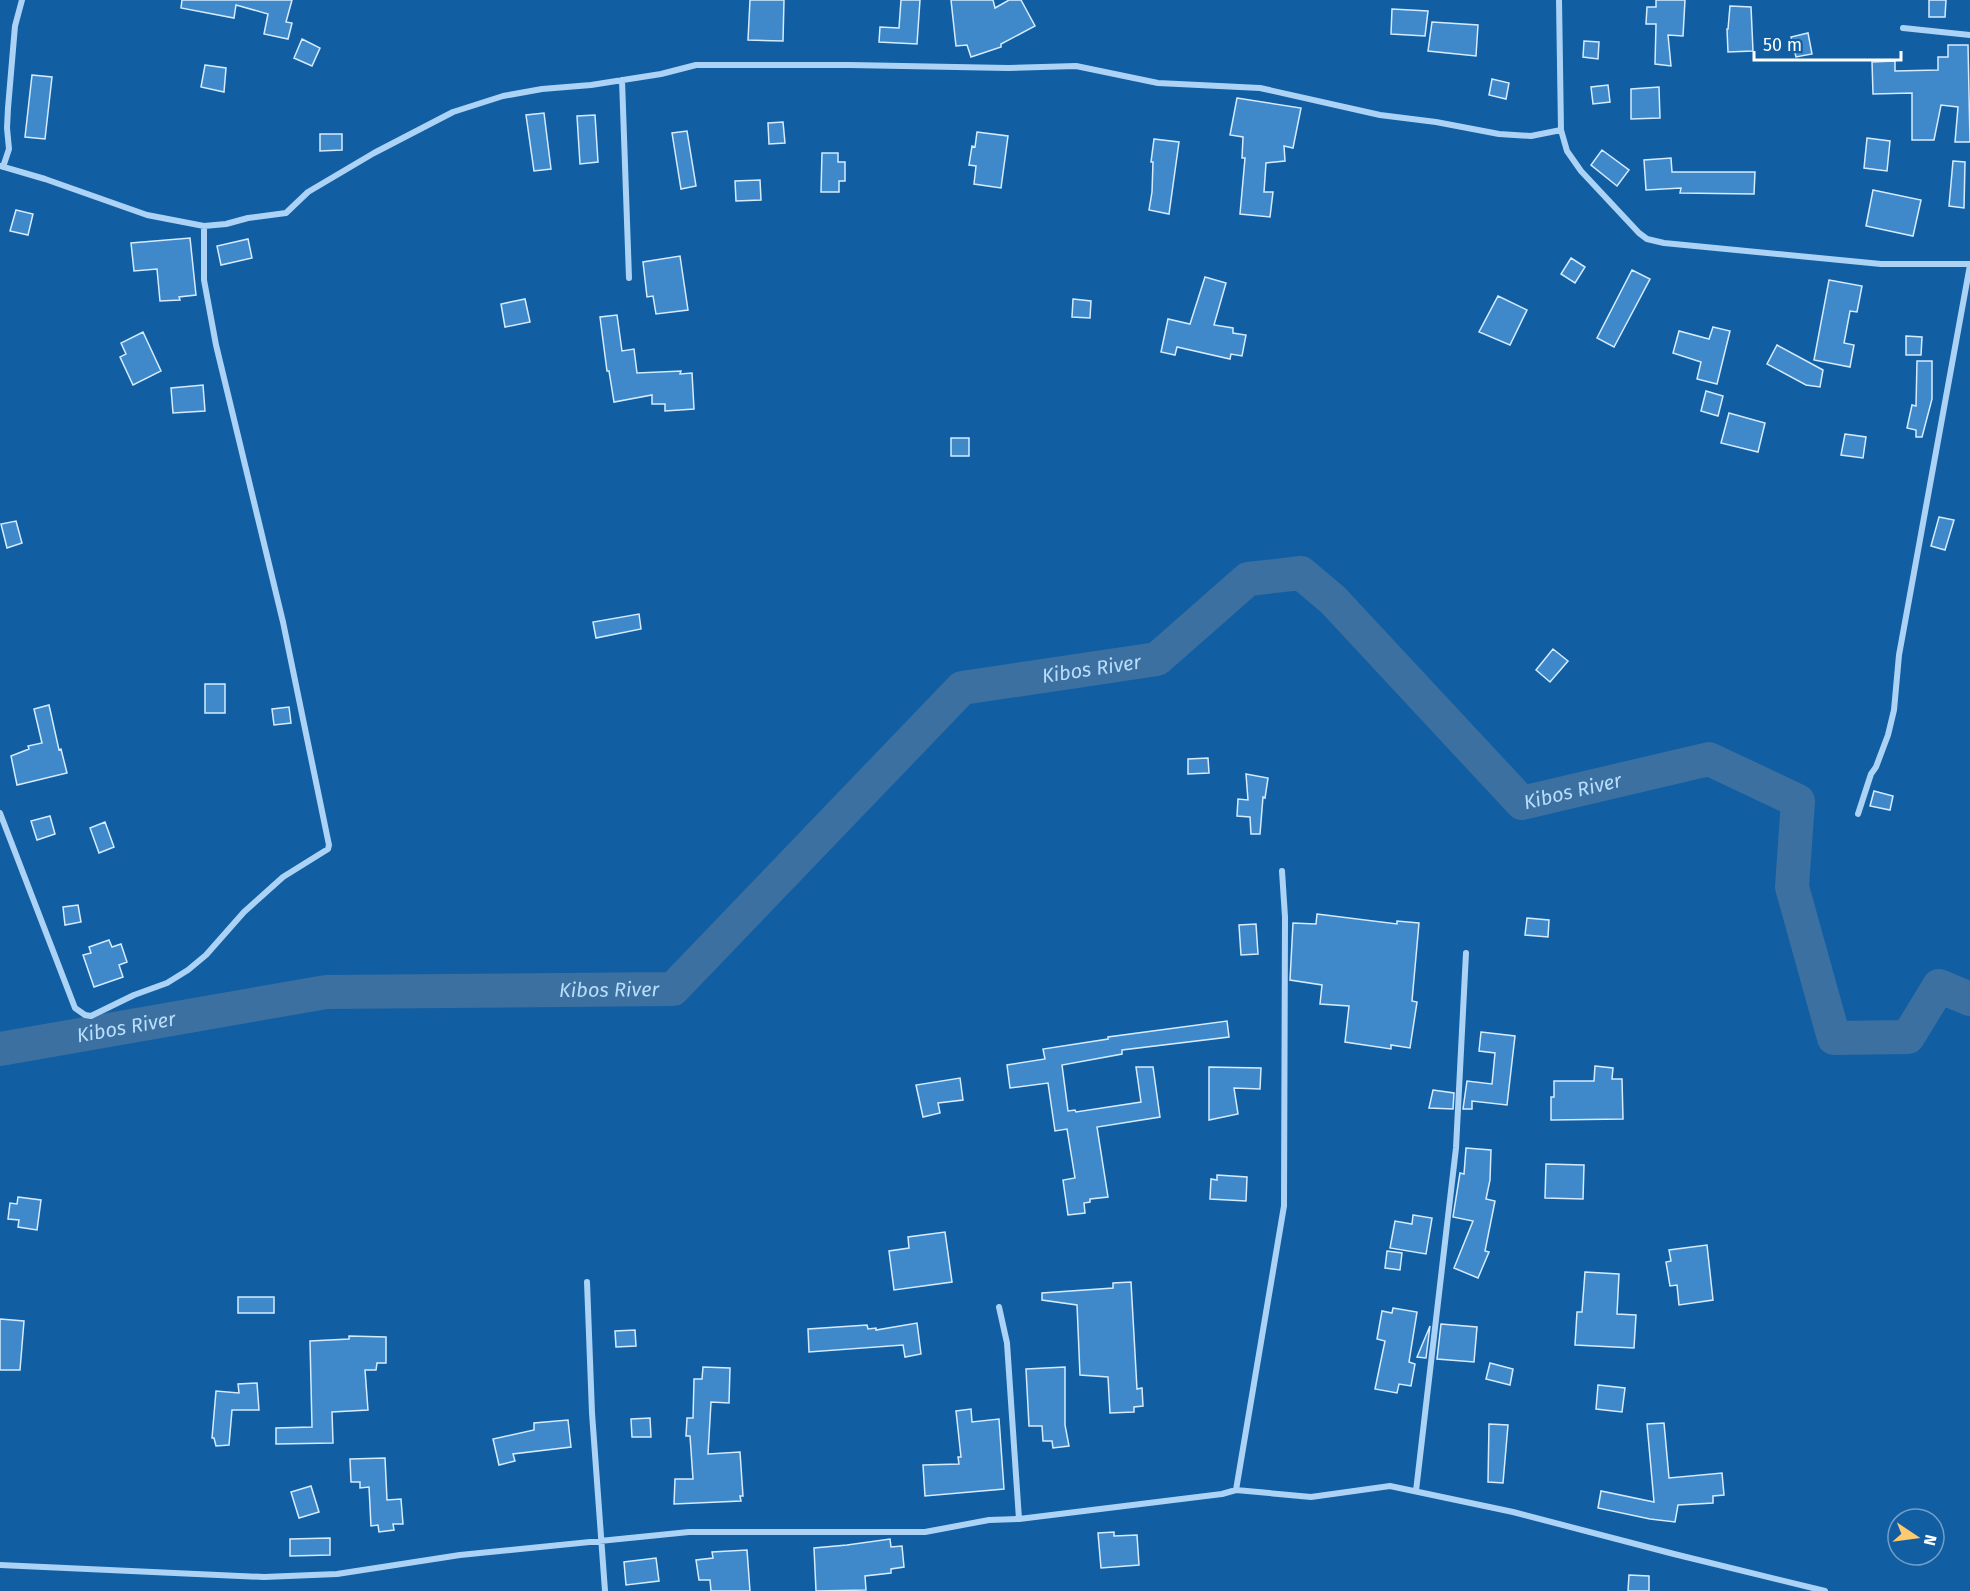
<svg xmlns="http://www.w3.org/2000/svg" width="1970" height="1591" font-family="'Fira Sans',sans-serif">
<rect width="100%" height="100%" fill="#125ea2"/>
<g fill="none" stroke-linecap="round" stroke-linejoin="round">
<path stroke="#3c70a1" stroke-width="34" id="s1" d="M 0,1049 L 326,992 L 673,989 L 962,688 L 1157,659 L 1248,579 L 1301,573 L 1333,600 L 1522,803 L 1709,759 L 1798,801 L 1792,887 L 1834,1038 L 1908,1037 L 1939,986 L 1970,999"/>
</g>
<path fill="#3f89ca" stroke="#d5ebfe" stroke-width="1.5" d="M 182,0 L 292,0 L 286,22 L 292,23 L 288,39 L 264,34 L 268,14 L 236,5 L 234,18 L 181,8 Z
M 750,0 L 784,0 L 783,41 L 748,40 Z
M 901,0 L 920,0 L 917,44 L 879,42 L 880,27 L 899,28 Z
M 951,0 L 993,0 L 995,8 L 1009,0 L 1021,0 L 1035,26 L 1001,44 L 1001,47 L 971,57 L 967,45 L 956,46 Z
M 1656,0 L 1685,0 L 1683,36 L 1668,35 L 1671,66 L 1655,64 L 1656,24 L 1646,24 L 1647,7 L 1656,7 Z
M 1929,0 L 1946,0 L 1945,17 L 1929,17 Z
M 1730,6 L 1751,7 L 1753,51 L 1728,52 L 1727,29 L 1728,29 Z
M 1392,9 L 1428,11 L 1425,36 L 1391,34 Z
M 1432,22 L 1478,25 L 1476,56 L 1428,51 Z
M 1808,33 L 1812,54 L 1796,57 L 1791,37 Z
M 302,39 L 320,48 L 312,66 L 294,58 Z
M 1584,41 L 1599,42 L 1598,59 L 1583,57 Z
M 1948,45 L 1968,45 L 1970,142 L 1955,142 L 1958,107 L 1941,105 L 1934,140 L 1912,140 L 1912,93 L 1873,94 L 1872,62 L 1895,61 L 1895,71 L 1938,70 L 1938,57 L 1948,57 Z
M 205,65 L 226,68 L 224,92 L 201,87 Z
M 32,75 L 52,77 L 45,139 L 25,137 Z
M 1492,79 L 1509,83 L 1506,99 L 1489,95 Z
M 1608,85 L 1610,102 L 1593,104 L 1591,87 Z
M 1659,87 L 1660,118 L 1631,119 L 1631,89 Z
M 1237,98 L 1301,108 L 1293,148 L 1284,146 L 1285,161 L 1266,163 L 1264,192 L 1273,192 L 1270,217 L 1240,214 L 1245,158 L 1242,158 L 1243,137 L 1230,135 Z
M 544,113 L 551,169 L 534,171 L 526,115 Z
M 595,115 L 598,162 L 580,164 L 577,116 Z
M 783,122 L 785,143 L 769,144 L 768,123 Z
M 687,131 L 696,186 L 681,189 L 672,133 Z
M 977,132 L 1008,136 L 1001,188 L 974,184 L 976,166 L 969,165 L 972,146 L 975,147 Z
M 320,134 L 342,134 L 342,150 L 320,151 Z
M 1867,138 L 1890,141 L 1887,171 L 1864,168 Z
M 1154,139 L 1179,142 L 1169,214 L 1149,210 L 1152,192 L 1153,162 L 1151,162 Z
M 1602,150 L 1629,170 L 1617,186 L 1591,165 Z
M 822,153 L 838,153 L 838,162 L 845,162 L 845,181 L 839,181 L 839,192 L 821,192 Z
M 1671,158 L 1672,172 L 1755,172 L 1754,194 L 1680,193 L 1681,188 L 1646,190 L 1644,160 Z
M 1953,161 L 1965,162 L 1964,208 L 1949,206 Z
M 760,180 L 761,200 L 736,201 L 735,181 Z
M 1873,190 L 1921,200 L 1913,236 L 1866,226 Z
M 16,210 L 33,214 L 28,235 L 10,231 Z
M 190,238 L 196,295 L 179,297 L 180,300 L 160,301 L 157,269 L 134,271 L 131,243 Z
M 248,239 L 252,258 L 221,265 L 217,246 Z
M 680,256 L 688,310 L 656,314 L 653,296 L 647,297 L 643,262 Z
M 1571,258 L 1585,267 L 1575,283 L 1561,274 Z
M 1632,270 L 1650,279 L 1614,347 L 1597,338 Z
M 1205,277 L 1226,283 L 1214,325 L 1233,328 L 1233,333 L 1246,335 L 1242,356 L 1231,354 L 1230,359 L 1177,347 L 1175,355 L 1161,352 L 1168,319 L 1190,324 Z
M 1829,280 L 1862,286 L 1857,312 L 1850,311 L 1844,343 L 1854,345 L 1850,367 L 1814,360 Z
M 1498,296 L 1527,310 L 1510,345 L 1479,332 Z
M 525,299 L 530,322 L 505,327 L 501,304 Z
M 1073,299 L 1091,301 L 1090,318 L 1072,317 Z
M 617,315 L 622,351 L 634,349 L 637,373 L 681,371 L 680,374 L 692,373 L 694,409 L 665,411 L 665,404 L 652,404 L 652,395 L 614,402 L 609,371 L 607,371 L 600,317 Z
M 1713,327 L 1730,331 L 1717,384 L 1697,379 L 1701,362 L 1673,353 L 1679,331 L 1709,339 Z
M 143,332 L 161,371 L 133,385 L 120,357 L 126,354 L 121,343 Z
M 1906,336 L 1922,337 L 1921,355 L 1906,355 Z
M 1777,345 L 1823,370 L 1820,387 L 1806,385 L 1767,364 Z
M 1917,361 L 1932,361 L 1932,399 L 1922,437 L 1916,437 L 1916,430 L 1907,428 L 1912,405 L 1916,406 Z
M 203,385 L 205,411 L 173,413 L 171,388 Z
M 1706,391 L 1723,396 L 1718,416 L 1701,411 Z
M 1729,413 L 1765,423 L 1758,452 L 1721,443 Z
M 1845,434 L 1866,437 L 1863,458 L 1841,455 Z
M 951,438 L 969,438 L 969,456 L 951,456 Z
M 1939,517 L 1954,520 L 1945,550 L 1931,546 Z
M 16,521 L 22,543 L 7,548 L 1,524 Z
M 639,614 L 641,629 L 596,638 L 593,622 Z
M 1553,649 L 1568,661 L 1550,682 L 1536,670 Z
M 205,684 L 225,684 L 225,713 L 205,713 Z
M 49,705 L 59,750 L 61,749 L 67,773 L 17,785 L 11,756 L 29,749 L 28,746 L 42,743 L 34,709 Z
M 289,707 L 291,723 L 274,725 L 272,709 Z
M 1208,758 L 1209,773 L 1188,774 L 1188,759 Z
M 1246,774 L 1268,778 L 1265,798 L 1263,797 L 1260,834 L 1251,834 L 1250,817 L 1237,816 L 1238,799 L 1248,800 Z
M 1874,791 L 1893,796 L 1890,810 L 1870,806 Z
M 50,816 L 55,834 L 37,840 L 31,821 Z
M 105,822 L 114,847 L 99,853 L 90,828 Z
M 78,905 L 81,922 L 65,925 L 63,907 Z
M 1317,914 L 1397,924 L 1397,921 L 1419,923 L 1412,1001 L 1417,1002 L 1410,1048 L 1391,1045 L 1391,1049 L 1345,1042 L 1349,1006 L 1320,1004 L 1322,985 L 1290,980 L 1293,923 L 1316,924 Z
M 1527,918 L 1549,920 L 1548,937 L 1525,935 Z
M 1256,924 L 1258,954 L 1241,955 L 1239,925 Z
M 109,940 L 112,947 L 121,944 L 127,962 L 119,965 L 123,977 L 94,987 L 83,955 L 91,953 L 89,947 Z
M 1227,1021 L 1229,1037 L 1122,1050 L 1122,1054 L 1062,1065 L 1068,1111 L 1075,1110 L 1076,1112 L 1141,1102 L 1136,1067 L 1153,1067 L 1160,1117 L 1097,1127 L 1108,1197 L 1090,1199 L 1090,1202 L 1084,1203 L 1085,1213 L 1068,1215 L 1063,1180 L 1075,1178 L 1067,1129 L 1055,1131 L 1048,1083 L 1010,1088 L 1007,1065 L 1045,1059 L 1043,1049 L 1108,1039 L 1108,1037 Z
M 1481,1032 L 1515,1036 L 1507,1105 L 1472,1101 L 1472,1109 L 1463,1109 L 1467,1081 L 1492,1084 L 1495,1053 L 1479,1051 Z
M 1595,1066 L 1613,1068 L 1612,1079 L 1622,1079 L 1623,1119 L 1551,1120 L 1551,1097 L 1554,1097 L 1554,1081 L 1594,1081 Z
M 1209,1067 L 1261,1068 L 1260,1089 L 1234,1088 L 1238,1114 L 1209,1120 Z
M 960,1078 L 963,1100 L 938,1103 L 940,1113 L 923,1117 L 916,1085 Z
M 1433,1090 L 1454,1093 L 1453,1109 L 1429,1108 Z
M 1466,1148 L 1491,1150 L 1490,1180 L 1486,1199 L 1495,1201 L 1485,1251 L 1489,1252 L 1478,1278 L 1454,1268 L 1473,1221 L 1453,1217 L 1460,1173 L 1464,1174 Z
M 1546,1164 L 1584,1165 L 1583,1199 L 1545,1198 Z
M 1217,1175 L 1247,1177 L 1246,1201 L 1210,1199 L 1211,1179 L 1217,1180 Z
M 18,1197 L 41,1200 L 37,1230 L 18,1227 L 19,1220 L 8,1219 L 10,1203 L 17,1204 Z
M 1413,1215 L 1432,1218 L 1426,1254 L 1390,1248 L 1395,1221 L 1412,1224 Z
M 945,1232 L 952,1282 L 894,1290 L 889,1251 L 909,1248 L 908,1237 Z
M 1707,1245 L 1713,1300 L 1679,1305 L 1677,1285 L 1670,1286 L 1666,1262 L 1671,1261 L 1669,1250 Z
M 1387,1251 L 1402,1253 L 1400,1270 L 1385,1268 Z
M 1585,1272 L 1619,1274 L 1617,1314 L 1636,1315 L 1634,1348 L 1575,1345 L 1577,1312 L 1582,1312 Z
M 1131,1282 L 1137,1389 L 1142,1388 L 1143,1406 L 1134,1407 L 1134,1412 L 1110,1413 L 1108,1377 L 1080,1375 L 1077,1305 L 1042,1300 L 1042,1293 L 1113,1288 L 1113,1283 Z
M 238,1297 L 274,1297 L 274,1313 L 238,1313 Z
M 1393,1308 L 1417,1312 L 1409,1362 L 1415,1364 L 1411,1386 L 1399,1384 L 1397,1393 L 1375,1389 L 1385,1341 L 1377,1339 L 1382,1311 L 1392,1313 Z
M 0,1319 L 24,1321 L 20,1370 L 0,1370 Z
M 917,1323 L 921,1354 L 905,1357 L 903,1345 L 809,1352 L 808,1329 L 867,1325 L 868,1329 L 876,1328 L 876,1330 Z
M 1441,1324 L 1477,1327 L 1474,1362 L 1437,1359 Z
M 1430,1326 L 1426,1358 L 1417,1357 Z
M 635,1330 L 636,1346 L 616,1347 L 615,1331 Z
M 349,1336 L 386,1337 L 386,1363 L 377,1363 L 376,1370 L 365,1370 L 368,1410 L 332,1412 L 333,1443 L 276,1444 L 276,1428 L 312,1427 L 310,1341 L 349,1339 Z
M 1490,1363 L 1513,1369 L 1510,1385 L 1486,1379 Z
M 703,1367 L 730,1368 L 729,1403 L 711,1402 L 708,1454 L 740,1452 L 743,1496 L 740,1496 L 741,1501 L 674,1504 L 675,1479 L 693,1479 L 690,1436 L 686,1436 L 687,1418 L 693,1418 L 694,1379 L 702,1379 Z
M 1065,1367 L 1065,1425 L 1069,1446 L 1053,1448 L 1052,1441 L 1043,1441 L 1042,1426 L 1029,1426 L 1026,1369 Z
M 257,1383 L 259,1410 L 232,1410 L 229,1445 L 216,1446 L 214,1438 L 212,1438 L 216,1391 L 239,1393 L 238,1384 Z
M 1598,1385 L 1625,1388 L 1622,1412 L 1596,1409 Z
M 971,1409 L 972,1422 L 999,1419 L 1004,1489 L 925,1496 L 923,1465 L 959,1464 L 958,1457 L 961,1457 L 956,1411 Z
M 650,1418 L 651,1437 L 632,1437 L 631,1419 Z
M 568,1420 L 571,1447 L 513,1454 L 515,1461 L 499,1465 L 493,1439 L 534,1430 L 534,1423 Z
M 1664,1423 L 1669,1478 L 1722,1473 L 1724,1495 L 1713,1496 L 1713,1503 L 1678,1505 L 1675,1522 L 1650,1519 L 1598,1508 L 1601,1491 L 1654,1502 L 1647,1424 Z
M 1489,1424 L 1508,1425 L 1503,1483 L 1488,1482 Z
M 385,1458 L 387,1500 L 401,1499 L 403,1524 L 393,1524 L 394,1530 L 379,1532 L 378,1525 L 371,1526 L 369,1487 L 360,1488 L 360,1482 L 351,1482 L 350,1459 Z
M 311,1486 L 319,1512 L 299,1518 L 291,1492 Z
M 1114,1532 L 1114,1536 L 1137,1535 L 1139,1565 L 1101,1568 L 1098,1533 Z
M 330,1538 L 330,1555 L 290,1556 L 290,1539 Z
M 890,1539 L 891,1547 L 902,1546 L 904,1567 L 891,1569 L 891,1573 L 865,1576 L 866,1590 L 816,1591 L 814,1548 L 847,1545 Z
M 747,1550 L 750,1591 L 711,1591 L 710,1580 L 699,1580 L 696,1560 L 713,1558 L 712,1552 Z
M 656,1558 L 659,1581 L 626,1585 L 624,1562 Z
M 1629,1575 L 1649,1576 L 1649,1591 L 1628,1591 Z"/>
<g fill="none" stroke-linecap="round" stroke-linejoin="round">
<path stroke="#acd3f5" stroke-width="6" d="M 1559,0 L 1561,130 L 1567,151 L 1581,171 L 1639,233 L 1647,239 L 1664,243 L 1881,264 L 1970,264
M 1903,28 L 1970,35
M 622,80 L 629,278
M 0,166 L 45,179 L 147,215 L 204,226 L 226,224 L 248,218 L 286,213 L 308,192 L 374,153 L 453,112 L 503,96 L 542,89 L 591,85 L 661,74 L 696,65 L 850,65 L 1008,68 L 1076,66 L 1158,83 L 1260,88 L 1380,115 L 1436,122 L 1499,134 L 1531,136 L 1561,130
M 3,167 L 9,149 L 7,128 L 8,108 L 15,26 L 22,0
M 0,813 L 75,1008 L 85,1015 L 91,1016 L 134,995 L 167,983 L 188,970 L 206,955 L 244,912 L 283,877 L 328,849 L 329,845 L 283,622 L 216,345 L 204,280 L 204,226
M 1858,814 L 1871,774 L 1876,767 L 1888,735 L 1894,710 L 1899,655 L 1970,265
M 587,1282 L 592,1413 L 605,1591
M 999,1307 L 1007,1343 L 1019,1519
M 1236,1490 L 1284,1206 L 1285,917 L 1282,871
M 1416,1491 L 1456,1148 L 1466,953
M 0,1565 L 264,1577 L 337,1574 L 460,1555 L 689,1532 L 925,1532 L 989,1520 L 1019,1519 L 1222,1494 L 1236,1490 L 1311,1497 L 1390,1486 L 1513,1512 L 1674,1554 L 1825,1591"/>
</g>
<g text-anchor="middle" dominant-baseline="central" stroke-width="6" stroke-linejoin="round" paint-order="stroke">
<g font-size="20" font-style="italic" fill="#b9ddfb" stroke="#125ea2">
<text stroke="none"><textPath href="#s1" startOffset="1226">Kibos River</textPath></text>
<text stroke="none"><textPath href="#s1" startOffset="1838">Kibos River</textPath></text>
<text stroke="none"><textPath href="#s1" startOffset="614">Kibos River</textPath></text>
<text stroke="none"><textPath href="#s1" startOffset="128">Kibos River</textPath></text>
</g>
</g>
<g transform="translate(1916 1537) rotate(103)"><circle r="28" fill="#125ea2" stroke="#719ec7" stroke-width="1.5"/>
<path d="M0-4.5L10 22L0 15L-10 22Z" fill="#ffc970"/>
<text y="-9" font-size="16" font-weight="bold" text-anchor="middle" fill="#ffffff">N</text>
</g>
<path d="M1754 51v9h147v-9" fill="none" stroke="#ffffff" stroke-width="3"/>
<text x="1763" y="51" font-size="18" fill="#ffffff" stroke="#125ea2" stroke-width="4.5" paint-order="stroke">50 m</text>
</svg>
